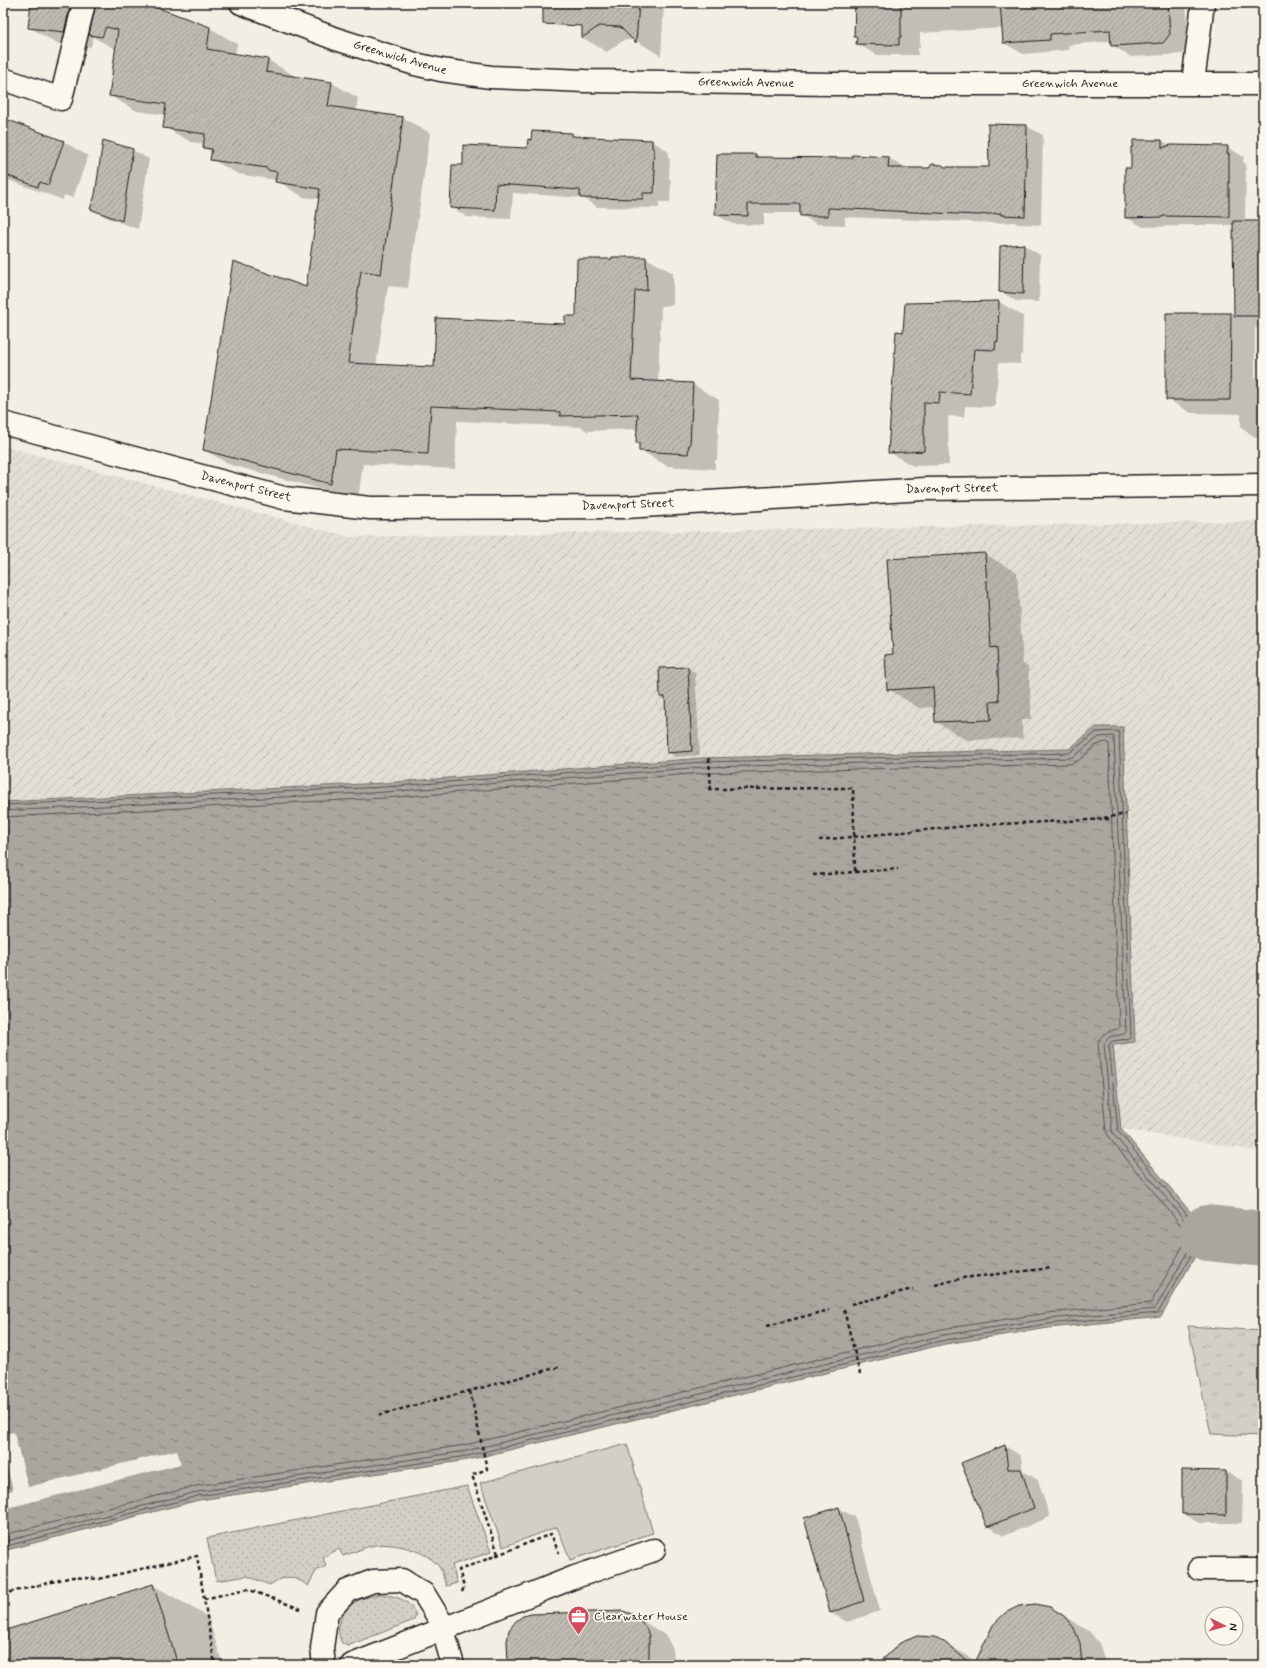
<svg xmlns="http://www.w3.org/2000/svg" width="1266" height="1668" font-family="Mynerve,sans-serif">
<defs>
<pattern id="industrial-furrows" width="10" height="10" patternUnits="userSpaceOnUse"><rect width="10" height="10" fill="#e2ded5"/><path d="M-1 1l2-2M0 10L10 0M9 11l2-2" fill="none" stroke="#c1beb6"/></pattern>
<pattern id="park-tufts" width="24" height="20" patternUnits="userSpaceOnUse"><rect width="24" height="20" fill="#d2cfc6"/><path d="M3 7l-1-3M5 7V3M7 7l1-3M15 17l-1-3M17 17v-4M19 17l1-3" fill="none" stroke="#b4b1aa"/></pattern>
<pattern id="garden-dots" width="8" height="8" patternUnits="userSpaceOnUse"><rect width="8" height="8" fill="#d2cfc6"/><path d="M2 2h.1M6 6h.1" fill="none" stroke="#b4b1aa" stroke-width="1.8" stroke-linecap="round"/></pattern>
<pattern id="water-ripples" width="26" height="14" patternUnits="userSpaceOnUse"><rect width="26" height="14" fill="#a9a6a0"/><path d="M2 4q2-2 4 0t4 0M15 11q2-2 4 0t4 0" fill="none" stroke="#898682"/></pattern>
<pattern id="building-hatch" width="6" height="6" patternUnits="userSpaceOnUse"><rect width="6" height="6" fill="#bdbab1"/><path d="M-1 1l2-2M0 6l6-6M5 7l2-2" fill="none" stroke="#a29f98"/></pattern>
</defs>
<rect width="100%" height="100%" fill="#f2eee4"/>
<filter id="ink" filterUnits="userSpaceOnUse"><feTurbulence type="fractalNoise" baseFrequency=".025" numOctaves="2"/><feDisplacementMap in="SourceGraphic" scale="8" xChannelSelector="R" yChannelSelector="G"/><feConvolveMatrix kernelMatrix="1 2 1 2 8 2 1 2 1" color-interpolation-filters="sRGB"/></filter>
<g filter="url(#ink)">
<path fill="url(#industrial-furrows)" d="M 3,446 L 350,537 L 1263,521 L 1263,1152 L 1121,1129 L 1113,1045 L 1135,1042 L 1123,727 L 1096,727 L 1069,749 L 703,758 L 384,783 L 3,802 Z"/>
<path fill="#d2cfc6" stroke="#777671" d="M 627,1444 L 653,1533 L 570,1560 L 557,1527 L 503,1547 L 480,1483 Z"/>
<path fill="url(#park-tufts)" stroke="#777671" d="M 1188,1326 L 1263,1331 L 1263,1436 L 1211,1434 Z"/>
<path fill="url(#garden-dots)" stroke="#777671" d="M 467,1486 L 491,1552 L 452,1565 L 457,1583 L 446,1586 C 444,1581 443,1573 440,1568 C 429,1551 394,1542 375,1545 C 364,1547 353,1553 343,1556 L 339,1549 L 323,1557 L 326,1566 L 316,1571 L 308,1586 C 293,1575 285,1574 270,1585 L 247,1576 L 216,1581 L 207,1538 Z
M 380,1594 C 396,1596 409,1599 416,1615 L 414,1620 L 347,1646 L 342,1643 C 333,1626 343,1607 361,1599 C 367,1597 374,1596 380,1594 Z"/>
<path fill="url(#water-ripples)" stroke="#716f6b" d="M 1096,727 L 1123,727 L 1135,1042 L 1113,1045 L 1121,1129 L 1208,1233 L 1161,1317 L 1049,1328 L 945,1344 L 468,1460 L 199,1500 L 3,1551 L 3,802 L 384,783 L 703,758 L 1069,749 Z"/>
<path fill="#f2eee4" d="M 14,1432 L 28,1487 L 177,1450 L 181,1464 L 3,1509 L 3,1493 L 13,1490 L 3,1452 L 3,1434 Z"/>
<path fill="#0003" d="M 32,3 L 141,3 L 210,28 L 237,44 L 235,55 L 268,60 L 295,76 L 294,77 L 332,83 L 358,98 L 356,111 L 403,118 L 430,133 L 408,288 L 388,286 L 376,366 L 434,368 L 566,325 L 577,317 L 613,260 L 646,258 L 673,273 L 673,305 L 661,306 L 658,383 L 692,384 L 719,400 L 717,460 L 715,460 L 715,469 L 667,466 L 640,450 L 640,444 L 637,442 L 638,429 L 587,431 L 581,427 L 457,421 L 455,469 L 363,464 L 358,499 L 231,465 L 204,450 L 306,289 L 319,199 L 303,197 L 276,180 L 238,174 L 211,159 L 212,152 L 204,148 L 205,144 L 191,142 L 164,127 L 166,115 L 137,111 L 110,96 L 117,50 L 93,37 L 91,47 L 56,43 L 29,27 Z
M 584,3 L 664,3 L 661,56 L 635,40 L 624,40 L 607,52 L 583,38 Z
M 856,3 L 1186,3 L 1189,45 L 1182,54 L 1131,57 L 1112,45 L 1112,41 L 1068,45 L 1069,50 L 1023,54 L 1004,43 L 1003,28 L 920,33 L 920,48 L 918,48 L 918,55 L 877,55 L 857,44 L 858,38 L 855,37 Z
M 3,119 L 64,142 L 88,156 L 73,198 L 64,195 L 63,200 L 3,178 Z
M 1026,126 L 1043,135 L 1041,225 L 1018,224 L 1014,222 L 995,223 L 845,217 L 845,225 L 817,224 L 801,215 L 801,213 L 764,213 L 764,225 L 733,224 L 716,215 L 756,155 L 760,158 L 853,159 L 888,158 L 905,167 L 905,169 L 990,168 Z
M 572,134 L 577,137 L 652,141 L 668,151 L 668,158 L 670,159 L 669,179 L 671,180 L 670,202 L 659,202 L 659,208 L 597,207 L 583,198 L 513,193 L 511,219 L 467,217 L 451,207 L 464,166 L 528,149 Z
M 1162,141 L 1172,146 L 1227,147 L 1244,157 L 1243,162 L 1246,164 L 1245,222 L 1263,222 L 1263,332 L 1255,327 L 1255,379 L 1263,379 L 1263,442 L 1241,428 L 1241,414 L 1191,413 L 1167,399 L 1230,314 L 1235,317 L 1234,225 L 1179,225 L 1179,226 L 1143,227 L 1126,217 L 1132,169 Z
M 132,150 L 149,159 L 138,229 L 108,218 L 91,209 Z
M 1024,245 L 1040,255 L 1039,302 L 1016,301 L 1000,291 Z
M 999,302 L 1023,316 L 1022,355 L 1020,355 L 1020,364 L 999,363 L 995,407 L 965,406 L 964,417 L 948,416 L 949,465 L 913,466 L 889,452 L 904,333 Z
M 985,554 L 1017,573 L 1023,664 L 1028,667 L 1031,703 L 1031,719 L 1021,719 L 1023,738 L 967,740 L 936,722 L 935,707 L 919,708 L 888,689 L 894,655 L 888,560 Z
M 687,668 L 695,672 L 700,755 L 676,757 L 668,752 L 667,700 L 661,697 Z
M 1005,1446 L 1021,1456 L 1023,1471 L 1038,1480 L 1050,1517 L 1004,1536 L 988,1526 Z
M 1183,1471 L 1226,1472 L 1243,1481 L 1242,1523 L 1199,1523 L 1183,1514 Z
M 838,1508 L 855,1517 L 880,1611 L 847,1622 L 831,1613 Z
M 153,1585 L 208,1617 L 223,1665 L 3,1665 L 3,1632 Z
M 1050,1608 L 1089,1631 L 1099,1643 L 1104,1658 L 1105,1665 L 887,1665 L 894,1650 L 909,1639 L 917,1637 L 943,1642 L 968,1656 L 976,1663 Z
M 637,1617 L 666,1636 L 673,1649 L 674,1665 L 509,1665 Z"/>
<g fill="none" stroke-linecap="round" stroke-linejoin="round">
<path stroke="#545351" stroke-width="1" d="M 3,805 L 384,787 L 703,762 L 1069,753 L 1097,732 L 1118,731 L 1119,733 L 1131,1037 L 1129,1039 L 1112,1041 L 1109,1045 L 1118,1131 L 1203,1234 L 1158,1313 L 1048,1324 L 945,1340 L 467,1456 L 198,1496 L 3,1547
M 3,811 L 385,792 L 704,767 L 1069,758 L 1074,756 L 1099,737 L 1113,736 L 1114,738 L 1126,1032 L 1124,1034 L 1109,1037 L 1104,1044 L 1112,1130 L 1114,1135 L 1197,1235 L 1155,1309 L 1048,1319 L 944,1335 L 466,1451 L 197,1492 L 3,1542
M 3,817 L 385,798 L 704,773 L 1070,764 C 1084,761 1093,742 1107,742 L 1109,744 L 1119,1027 L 1118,1029 C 1108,1031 1102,1033 1098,1043 L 1106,1131 L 1110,1139 L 1189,1235 L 1151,1303 L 1047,1313 L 942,1329 L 465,1445 L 196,1486 L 3,1535"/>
<path stroke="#a9a6a0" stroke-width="56" d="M 1208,1233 L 1263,1239"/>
</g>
<path fill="url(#building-hatch)" stroke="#1c1c1c" d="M 31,3 L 71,3 L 64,32 L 28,28 Z
M 96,3 L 144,3 L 156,7 L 210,27 L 207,49 L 268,59 L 266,72 L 332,82 L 328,106 L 403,117 L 381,274 L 361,271 L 348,363 L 434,367 L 436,318 L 565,324 L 565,316 L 576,316 L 577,259 L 612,259 L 612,257 L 646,257 L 647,290 L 635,291 L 631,380 L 693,383 L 690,445 L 689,445 L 688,454 L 639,451 L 639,443 L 636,443 L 638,414 L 560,416 L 560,412 L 431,406 L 428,454 L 336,449 L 331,484 L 203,450 L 233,261 L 306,287 L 320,189 L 275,182 L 277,172 L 267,170 L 267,168 L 210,160 L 212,149 L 203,148 L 205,134 L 163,128 L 166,104 L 109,96 L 118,30 L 106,27 L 102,37 L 89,35 Z
M 543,3 L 639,3 L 636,43 L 620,27 L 599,26 L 582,38 L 582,26 L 543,24 Z
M 855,3 L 901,3 L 901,37 L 899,38 L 899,45 L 856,44 L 857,37 L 854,37 Z
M 1000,3 L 1168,3 L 1170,34 L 1163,43 L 1111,46 L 1110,30 L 1050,34 L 1050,40 L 1003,43 Z
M 3,118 L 64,141 L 48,185 L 40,182 L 38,187 L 3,174 Z
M 988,124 L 1027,125 L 1025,216 L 1001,215 L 1001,213 L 978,215 L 828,208 L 828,216 L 800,216 L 800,204 L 748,204 L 748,216 L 715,215 L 717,154 L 756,154 L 756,157 L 852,158 L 852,155 L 889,157 L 888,168 L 929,168 L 932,164 L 942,165 L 945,167 L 989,167 Z
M 532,131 L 572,133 L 572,136 L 652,140 L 652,148 L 654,149 L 653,169 L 655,169 L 654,193 L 643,193 L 643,199 L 580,198 L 580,190 L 496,184 L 495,210 L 450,208 L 452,165 L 463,165 L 463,145 L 527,148 L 528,139 L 531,140 Z
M 103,140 L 133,149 L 122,221 L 90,209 L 95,195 Z
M 1133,140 L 1162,140 L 1162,148 L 1171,145 L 1228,146 L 1227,154 L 1229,153 L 1229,217 L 1163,216 L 1163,217 L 1125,218 L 1125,168 L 1131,168 L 1131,147 L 1133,147 Z
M 1233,221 L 1263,221 L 1263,316 L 1234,316 Z
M 1024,244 L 1023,294 L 999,292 L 1000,246 Z
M 999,301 L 998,342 L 996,341 L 995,350 L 974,349 L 970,394 L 940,392 L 939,403 L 924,402 L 924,451 L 888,453 L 896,331 L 903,332 L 905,303 Z
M 1166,313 L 1231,313 L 1230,400 L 1166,400 Z
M 985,553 L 991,648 L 997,647 L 999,701 L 990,702 L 991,720 L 935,722 L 933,687 L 887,690 L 885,655 L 893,654 L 887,559 Z
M 688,667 L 692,751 L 667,753 L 665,697 L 660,697 L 659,668 Z
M 1005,1445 L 1008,1469 L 1021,1469 L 1034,1508 L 987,1527 L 961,1463 Z
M 1182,1470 L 1226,1471 L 1226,1515 L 1182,1514 Z
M 839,1507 L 864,1601 L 830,1613 L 804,1518 Z
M 153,1584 L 178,1665 L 3,1665 L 3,1631 Z
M 1035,1604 L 1050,1607 L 1064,1616 L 1074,1628 L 1080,1643 L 1082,1665 L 974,1665 L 993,1625 L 1005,1613 L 1019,1606 Z
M 623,1611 L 637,1616 L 646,1628 L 649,1636 L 649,1665 L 508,1665 L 507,1641 L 509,1630 L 516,1621 L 523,1616 L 531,1614 Z
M 917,1636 L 935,1637 L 943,1641 L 972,1665 L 877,1665 L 900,1643 Z"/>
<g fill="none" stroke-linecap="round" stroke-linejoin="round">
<defs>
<path id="minor" d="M 3,79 L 61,99 L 84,3
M 1193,83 L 1203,3
M 1199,1569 L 1263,1569
M 324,1665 L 322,1648 L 327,1613 L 347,1591 L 373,1581 L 402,1580 L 424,1594 L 440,1620 L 453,1665
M 352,1665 L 575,1577 L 654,1550"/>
<path id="major" d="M 241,3 L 336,39 L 415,64 L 441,70 L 491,77 L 585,81 L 833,84 L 1263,84
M 3,423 L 284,498 L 370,508 L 625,507 L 925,489 L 1263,485"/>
</defs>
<use href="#minor" stroke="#1c1c1c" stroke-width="25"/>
<use href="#major" stroke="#1c1c1c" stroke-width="25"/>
<path stroke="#1c1c1c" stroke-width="2.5" stroke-dasharray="4 3" stroke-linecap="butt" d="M 709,758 L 711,789
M 708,789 L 853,788 L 855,871
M 1097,819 L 1126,814
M 819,840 L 978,825 L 1110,819
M 813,875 L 898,869
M 962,1278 L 1052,1268
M 935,1285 L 963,1278
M 851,1304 L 913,1289
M 844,1310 L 860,1374
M 767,1326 L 829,1310
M 470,1391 L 487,1469 L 472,1475 L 498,1554
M 379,1415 L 559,1367
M 462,1592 L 464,1587 L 459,1570 L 551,1534 L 559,1553
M 3,1594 L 72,1577 L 98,1579 L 197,1556 L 215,1665
M 204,1599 L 247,1589 L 301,1609"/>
<use href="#minor" stroke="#fbf7ec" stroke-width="22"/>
<use href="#major" stroke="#fbf7ec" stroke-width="22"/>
</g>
</g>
<defs>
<symbol id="office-pin" viewBox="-11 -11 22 30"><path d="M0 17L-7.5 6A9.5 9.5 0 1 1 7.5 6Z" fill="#d1495b" stroke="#fbf7ec"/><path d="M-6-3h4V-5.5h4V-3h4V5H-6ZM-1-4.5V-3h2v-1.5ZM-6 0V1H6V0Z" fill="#fff"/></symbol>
</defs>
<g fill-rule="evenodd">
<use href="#office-pin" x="566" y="1604" width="25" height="34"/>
</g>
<g text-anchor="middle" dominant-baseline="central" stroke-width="3.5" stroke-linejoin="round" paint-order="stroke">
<g font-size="12" fill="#1c1c1c" stroke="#fbf7ec">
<text transform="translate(400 58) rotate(16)">Greenwich Avenue</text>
<text transform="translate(746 83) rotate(1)">Greenwich Avenue</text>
<text x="1070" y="84">Greenwich Avenue</text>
<text transform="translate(246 487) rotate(14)">Davenport Street</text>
<text transform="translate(952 489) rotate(-1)">Davenport Street</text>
<text transform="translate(628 505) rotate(-2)">Davenport Street</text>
</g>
<g font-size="12" fill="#1c1c1c" stroke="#fbf7ec" text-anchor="start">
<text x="594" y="1617">Clearwater House</text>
</g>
</g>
<rect width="1266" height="1668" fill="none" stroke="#fbf7ec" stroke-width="16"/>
<rect x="8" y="8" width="1250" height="1652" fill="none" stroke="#1c1c1c" stroke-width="1.5" filter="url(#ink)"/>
<g transform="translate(1224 1626) rotate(96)"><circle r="19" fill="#fbf7ec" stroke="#a29f99"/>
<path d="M0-3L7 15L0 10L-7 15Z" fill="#d1495b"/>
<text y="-6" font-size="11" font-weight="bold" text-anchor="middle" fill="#1c1c1c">N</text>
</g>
</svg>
